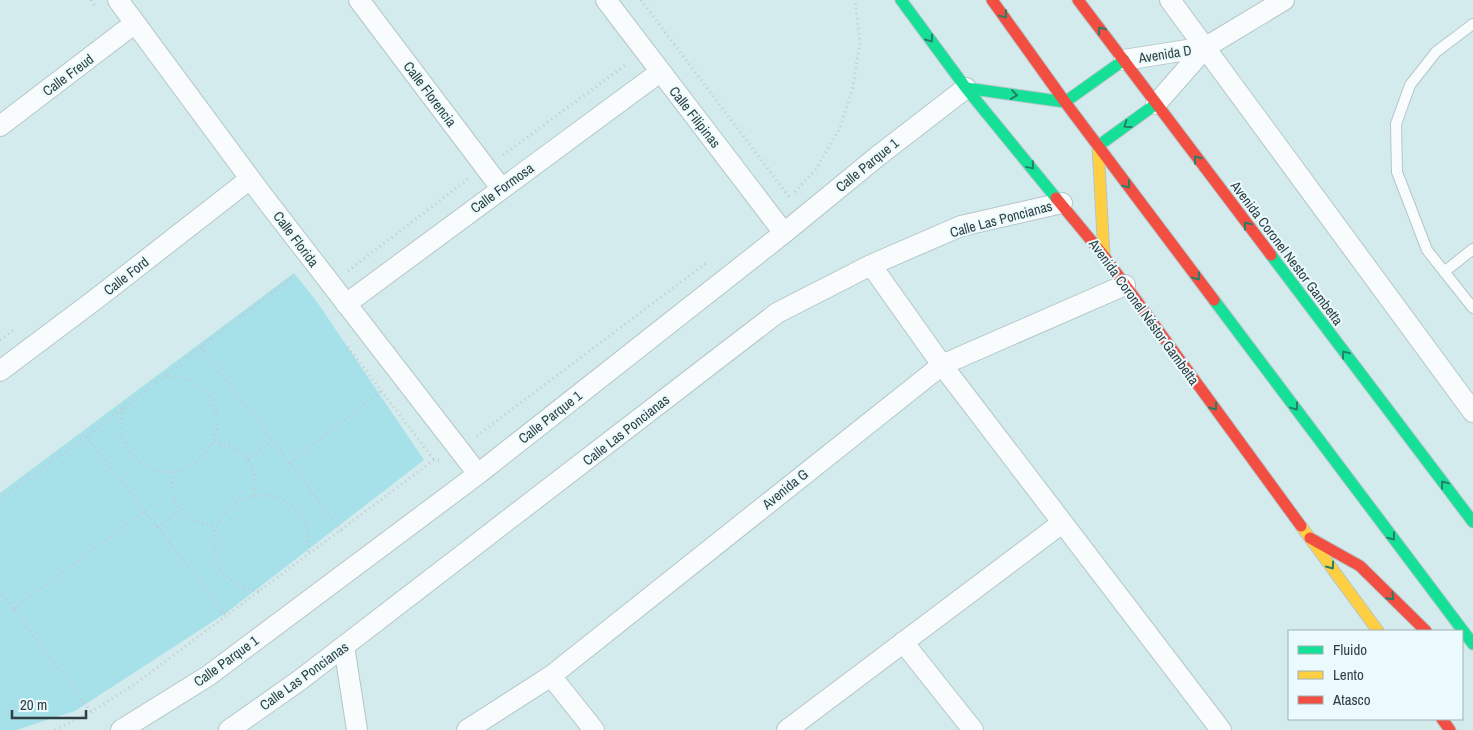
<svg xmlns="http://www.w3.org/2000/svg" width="1473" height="730" font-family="'Archivo Narrow',sans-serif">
<rect width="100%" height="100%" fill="#d4ebee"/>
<path fill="#a6e0e8" d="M 294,273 L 317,302 L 424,460 L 226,613 L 75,711 L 16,730 L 0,730 L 0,493 Z"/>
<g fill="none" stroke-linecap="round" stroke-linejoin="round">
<defs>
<path id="lane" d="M 1473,24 L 1436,52 L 1410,85 L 1396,124 L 1397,172 L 1427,250 L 1473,308
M 1444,272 L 1473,249"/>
<path id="street" d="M 118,0 L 263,196 L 478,474
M 359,0 L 501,188
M 606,0 L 784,233
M 1170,0 L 1473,412
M 1124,60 L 1206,47
M 1156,104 L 1206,47 L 1284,0
M 0,126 L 135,23
M 871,265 L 942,365 L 1221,730
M 346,304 L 660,72
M 0,371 L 96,299 L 250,179
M 903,642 L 973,730
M 344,646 L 357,730
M 551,676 L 594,730
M 121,730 L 208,676 L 478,474 L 784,233 L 878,156 L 966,88
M 229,730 L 300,680 L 777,313 L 871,265 L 961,226 L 1062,203
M 467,730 L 551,676 L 942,365 L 1125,285
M 787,730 L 1062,523"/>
<path id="fast" d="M 901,0 L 966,88 L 1056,198
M 966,88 L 1065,102 L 1124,60
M 1098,146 L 1156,104
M 1271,255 L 1473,522
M 1214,300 L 1473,644"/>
<path id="slow" d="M 1098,146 L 1104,256
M 1301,526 L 1378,631"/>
<path id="jam" d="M 992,0 L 1065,102 L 1214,300
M 1078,0 L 1271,255
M 1056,198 L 1104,256 L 1301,526
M 1310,538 L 1360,566 L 1426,631
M 1442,719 L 1450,730"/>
</defs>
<use href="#lane" stroke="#b4c6c9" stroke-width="12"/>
<use href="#street" stroke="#b4c6c9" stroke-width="22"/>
<use href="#fast" stroke="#b4c6c9" stroke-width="13"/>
<use href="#slow" stroke="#b4c6c9" stroke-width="13"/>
<use href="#jam" stroke="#b4c6c9" stroke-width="13"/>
<path stroke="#c3cacb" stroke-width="3" stroke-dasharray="1 4" stroke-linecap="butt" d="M 91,0 L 96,8
M 641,0 L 790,198
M 503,155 L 627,64
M 795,192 L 816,169 L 840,128 L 853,86 L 860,43 L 855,0
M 348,271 L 468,179
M 0,340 L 15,329
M 201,347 L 341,531
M 348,347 L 434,460
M 123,408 C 119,428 121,449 140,462 C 151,470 165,474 179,471 C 222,460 232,400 191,381 C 182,377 174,376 165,376
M 86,436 L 227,616
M 477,436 L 706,263
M 214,442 C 245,447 259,465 254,496
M 248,459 L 272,441
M 289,463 L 382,391
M 174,472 C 166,503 187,523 216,526
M 0,499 L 86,436 L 294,276
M 157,527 L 181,509
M 0,591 L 91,712
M 259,591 C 243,590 230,582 221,569 C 215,560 212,546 214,536 C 229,473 317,486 308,555
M 14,609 L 145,511
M 55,730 L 91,712 L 138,682 L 434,460 L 440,460"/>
<use href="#lane" stroke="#f9fcfc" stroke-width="10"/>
<use href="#street" stroke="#f9fcfc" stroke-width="20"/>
<use href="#fast" stroke="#16e098" stroke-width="11"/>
<use href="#slow" stroke="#ffcf43" stroke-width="11"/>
<use href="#jam" stroke="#f24e42" stroke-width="11"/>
</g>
<defs><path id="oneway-chevron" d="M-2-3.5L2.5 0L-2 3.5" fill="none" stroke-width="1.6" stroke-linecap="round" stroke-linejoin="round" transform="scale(1.25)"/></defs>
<g stroke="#257f64">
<use href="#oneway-chevron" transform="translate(1004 15) rotate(53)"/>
<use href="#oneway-chevron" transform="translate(1101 30) rotate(-127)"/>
<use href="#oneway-chevron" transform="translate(930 39) rotate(54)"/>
<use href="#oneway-chevron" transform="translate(1014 95) rotate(8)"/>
<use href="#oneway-chevron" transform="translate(1127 125) rotate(144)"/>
<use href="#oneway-chevron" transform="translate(1197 159) rotate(-127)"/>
<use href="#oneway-chevron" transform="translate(1031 166) rotate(50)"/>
<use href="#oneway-chevron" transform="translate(1127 185) rotate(53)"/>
<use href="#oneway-chevron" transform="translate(1247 225) rotate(-127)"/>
<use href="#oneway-chevron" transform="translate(1197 277) rotate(53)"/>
<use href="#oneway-chevron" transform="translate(1345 354) rotate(-127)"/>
<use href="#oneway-chevron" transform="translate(1214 407) rotate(54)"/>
<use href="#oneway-chevron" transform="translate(1295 407) rotate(53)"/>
<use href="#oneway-chevron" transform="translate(1444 484) rotate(-127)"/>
<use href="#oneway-chevron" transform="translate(1392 537) rotate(53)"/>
<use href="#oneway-chevron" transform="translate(1331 566) rotate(54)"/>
<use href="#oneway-chevron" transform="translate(1391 597) rotate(45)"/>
</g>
<g text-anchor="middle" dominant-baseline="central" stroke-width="4" stroke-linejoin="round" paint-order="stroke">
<g font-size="14" fill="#2f3f42" stroke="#ebfbfd">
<text transform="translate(1165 54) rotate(-9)">Avenida D</text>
<text transform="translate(68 75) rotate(-37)">Calle Freud</text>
<text transform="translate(430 94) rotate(53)">Calle Florencia</text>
<text transform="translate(695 117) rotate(52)">Calle Filipinas</text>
<text transform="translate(867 165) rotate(-39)">Calle Parque 1</text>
<text transform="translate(502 188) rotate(-36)">Calle Formosa</text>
<text transform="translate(1001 219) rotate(-15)">Calle Las Poncianas</text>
<text transform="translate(296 239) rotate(53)">Calle Florida</text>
<text transform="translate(1287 253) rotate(53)">Avenida Coronel Nestor Gambetta</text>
<text transform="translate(126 276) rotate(-38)">Calle Ford</text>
<text transform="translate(1144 312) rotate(54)">Avenida Coronel Néstor Gambetta</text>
<text transform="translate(550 417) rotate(-38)">Calle Parque 1</text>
<text transform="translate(626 430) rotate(-38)">Calle Las Poncianas</text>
<text transform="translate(785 489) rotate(-39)">Avenida G</text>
<text transform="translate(226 661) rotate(-36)">Calle Parque 1</text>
<text transform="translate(304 676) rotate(-36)">Calle Las Poncianas</text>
</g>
</g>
<rect x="1288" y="630" width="175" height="90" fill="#ebfbfd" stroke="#a0b0b2"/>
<rect x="1298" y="646" width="25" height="8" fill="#16e098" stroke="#a0b0b2"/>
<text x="1333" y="655" font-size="15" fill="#2f3f42">Fluido</text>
<rect x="1298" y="671" width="25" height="8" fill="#ffcf43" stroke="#a0b0b2"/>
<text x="1333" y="680" font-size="15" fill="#2f3f42">Lento</text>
<rect x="1298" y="696" width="25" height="8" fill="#f24e42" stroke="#a0b0b2"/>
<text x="1333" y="705" font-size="15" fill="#2f3f42">Atasco</text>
<path d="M12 710v8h74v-8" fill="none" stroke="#2f3f42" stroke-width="2.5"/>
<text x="20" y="710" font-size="15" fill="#2f3f42" stroke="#ebfbfd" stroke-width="4" paint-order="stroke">20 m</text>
</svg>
